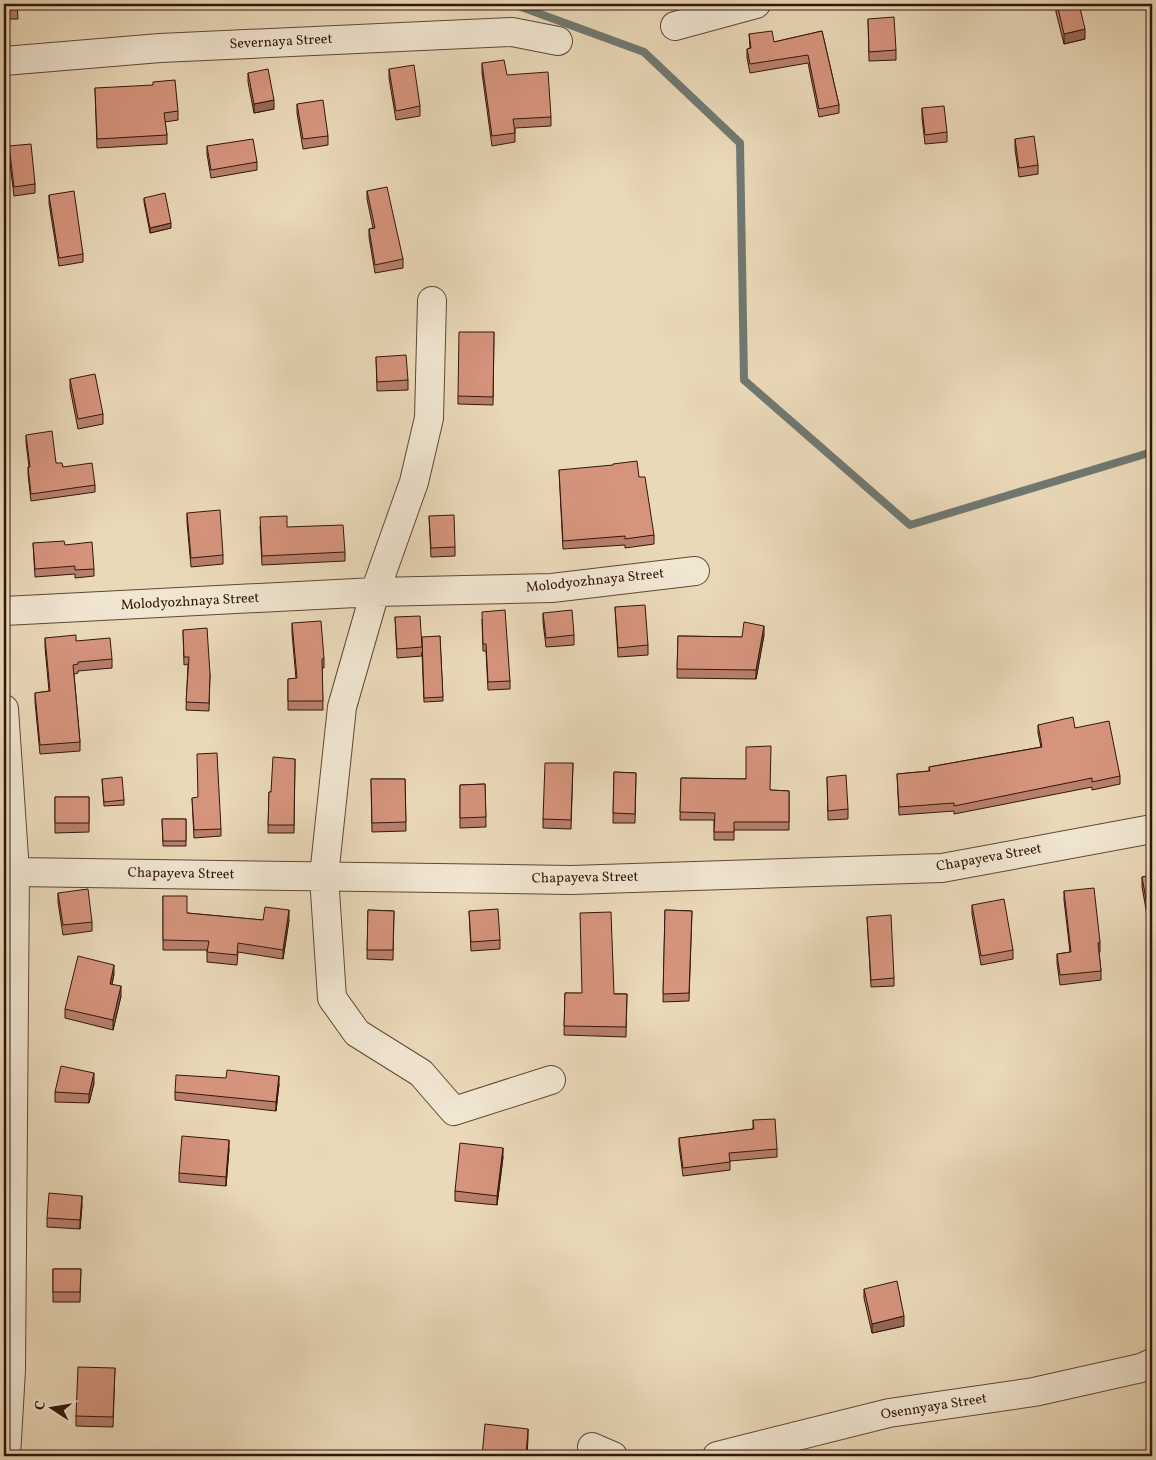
<svg xmlns="http://www.w3.org/2000/svg" width="1156" height="1460" font-family="Vollkorn,serif">
<rect width="100%" height="100%" fill="#ead9b9"/>
<filter id="stains"><feTurbulence type="fractalNoise" baseFrequency=".004" numOctaves="4"/><feColorMatrix values="0 0 0 0 .2 0 0 0 0 .09 0 0 0 0 .02 0 0 0 .5 -.17"/></filter>
<radialGradient id="worn" r=".72"><stop offset=".6" stop-color="#630" stop-opacity="0"/><stop offset="1" stop-color="#630" stop-opacity=".3"/></radialGradient>
<g fill="none" stroke-linecap="round" stroke-linejoin="round">
<path stroke="#707871" stroke-width="8" d="M 513,4 L 644,52 L 740,143 L 744,380 L 910,525 L 1152,452"/>
<defs>
<path id="street" d="M 675,26 L 756,4
M 4,61 L 160,48 L 512,32 L 558,41
M 432,301 L 429,418 L 414,482 L 375,592 L 342,707 L 324,876 L 332,998 L 357,1033 L 421,1073 L 454,1111 L 551,1080
M 4,611 L 375,592 L 552,588 L 695,571
M 4,709 L 15,872 L 11,1370 L 6,1456
M 15,872 L 571,880 L 942,868 L 1152,829
M 592,1447 L 613,1456
M 717,1456 L 889,1413 L 1034,1392 L 1141,1368 L 1152,1363"/>
</defs>
<use href="#street" stroke="#604736" stroke-width="30"/>
<use href="#street" stroke="#f1e6d2" stroke-width="28"/>
</g>
<path fill="#b87f6c" stroke="#32160a" d="M 4,4 L 17,4 L 18,19 L 4,19 Z
M 126,4 L 180,4 L 127,5 Z
M 1056,4 L 1085,39 L 1064,44 L 1056,12 Z
M 868,19 L 896,50 L 896,60 L 869,61 Z
M 822,31 L 839,105 L 839,113 L 819,117 L 808,63 L 750,73 L 747,58 L 747,49 L 750,48 L 749,34 L 774,42 Z
M 482,63 L 551,117 L 551,126 L 515,128 L 515,142 L 492,146 L 482,73 Z
M 389,69 L 420,106 L 420,116 L 396,120 L 389,78 Z
M 248,73 L 274,109 L 254,113 L 248,82 Z
M 95,88 L 178,111 L 178,120 L 165,122 L 167,135 L 167,144 L 97,148 Z
M 297,104 L 328,136 L 328,145 L 303,149 L 297,113 Z
M 922,108 L 947,132 L 947,142 L 925,144 L 922,118 Z
M 1015,139 L 1038,165 L 1038,174 L 1019,177 L 1015,149 Z
M 9,146 L 35,184 L 35,193 L 14,196 L 9,156 Z
M 207,146 L 257,162 L 257,170 L 211,178 L 207,154 Z
M 367,191 L 403,259 L 403,268 L 375,273 L 369,237 L 369,229 L 373,228 L 367,199 Z
M 49,195 L 83,254 L 83,262 L 59,266 L 49,203 Z
M 144,198 L 171,228 L 150,233 L 144,202 Z
M 494,332 L 493,405 L 458,404 L 458,396 Z
M 376,357 L 408,380 L 408,390 L 377,391 Z
M 70,379 L 103,414 L 103,424 L 78,429 L 70,388 Z
M 26,435 L 56,463 L 95,485 L 95,492 L 31,501 L 28,474 L 28,467 L 29,467 L 26,442 Z
M 559,470 L 654,535 L 654,544 L 625,548 L 625,545 L 563,549 Z
M 187,513 L 223,555 L 223,564 L 191,567 L 187,522 Z
M 429,516 L 455,547 L 455,556 L 431,557 Z
M 260,526 L 345,552 L 345,561 L 262,565 Z
M 33,543 L 65,545 L 94,569 L 94,576 L 75,578 L 75,574 L 35,577 Z
M 615,607 L 648,645 L 648,655 L 618,657 Z
M 543,613 L 574,635 L 574,645 L 546,647 L 543,622 Z
M 395,617 L 422,640 L 440,636 L 443,701 L 424,702 L 422,652 L 422,656 L 397,658 Z
M 482,619 L 510,681 L 510,689 L 488,690 L 486,651 L 483,651 Z
M 292,623 L 324,658 L 324,668 L 322,668 L 323,710 L 288,710 L 288,679 L 296,679 L 292,633 Z
M 183,630 L 210,674 L 209,711 L 186,710 L 188,664 L 184,665 Z
M 764,635 L 756,679 L 677,678 L 678,636 L 742,637 Z
M 45,638 L 76,641 L 112,659 L 112,668 L 78,671 L 78,673 L 74,674 L 80,742 L 80,751 L 40,754 L 35,702 L 35,693 L 49,691 L 45,647 Z
M 1038,725 L 1075,728 L 1120,776 L 1120,784 L 1092,790 L 1092,787 L 954,814 L 954,811 L 899,815 L 897,774 L 929,771 L 929,767 L 1041,747 L 1038,733 Z
M 295,759 L 294,833 L 268,833 L 269,792 L 271,792 Z
M 573,763 L 571,829 L 543,828 L 543,819 Z
M 614,772 L 636,773 L 635,823 L 613,823 Z
M 827,777 L 848,809 L 848,819 L 828,820 Z
M 681,778 L 746,779 L 770,790 L 789,791 L 789,830 L 734,830 L 734,840 L 714,840 L 714,820 L 680,820 Z
M 102,779 L 124,800 L 124,805 L 104,806 Z
M 371,779 L 405,779 L 406,831 L 372,832 Z
M 485,784 L 486,827 L 460,828 L 460,785 Z
M 55,797 L 89,797 L 89,832 L 55,833 Z
M 192,798 L 221,829 L 221,836 L 194,838 Z
M 162,819 L 186,819 L 186,846 L 163,846 Z
M 1152,875 L 1152,942 L 1142,887 L 1142,877 Z
M 1064,891 L 1100,942 L 1100,952 L 1099,952 L 1101,971 L 1101,980 L 1060,985 L 1057,963 L 1057,954 L 1070,952 L 1064,900 Z
M 58,893 L 92,922 L 92,931 L 63,935 L 58,902 Z
M 163,896 L 187,913 L 263,920 L 289,920 L 283,959 L 238,952 L 237,965 L 207,962 L 207,950 L 163,950 Z
M 972,905 L 1013,950 L 1013,959 L 981,965 L 972,914 Z
M 368,910 L 394,911 L 393,960 L 367,959 Z
M 665,910 L 692,911 L 689,1001 L 663,1002 Z
M 469,911 L 500,940 L 500,949 L 471,951 Z
M 867,917 L 894,978 L 894,986 L 871,987 Z
M 114,974 L 112,984 L 121,996 L 113,1030 L 65,1018 L 65,1009 Z
M 565,993 L 627,994 L 626,1037 L 564,1035 Z
M 94,1083 L 89,1103 L 55,1102 L 55,1092 Z
M 279,1084 L 276,1111 L 175,1100 L 175,1092 Z
M 753,1120 L 777,1149 L 777,1157 L 730,1161 L 730,1170 L 683,1176 L 679,1146 L 679,1138 L 753,1129 Z
M 229,1149 L 226,1186 L 179,1182 L 179,1173 Z
M 503,1157 L 497,1205 L 455,1201 L 455,1191 Z
M 82,1205 L 80,1229 L 47,1227 L 47,1218 Z
M 53,1269 L 81,1269 L 80,1302 L 53,1302 Z
M 864,1289 L 904,1326 L 872,1333 L 864,1298 Z
M 115,1368 L 113,1427 L 76,1426 L 76,1416 Z"/>
<path fill="#966858" stroke="#32160a" d="M 1085,29 L 1085,39 L 1064,44 L 1064,34 Z
M 274,100 L 274,109 L 254,113 L 254,104 Z
M 171,223 L 171,228 L 150,233 L 150,228 Z
M 764,626 L 764,635 L 756,679 L 756,670 Z
M 289,910 L 289,920 L 283,959 L 283,950 Z
M 114,965 L 114,974 L 110,993 L 110,984 Z
M 121,986 L 121,996 L 113,1030 L 113,1020 Z
M 94,1073 L 94,1083 L 89,1103 L 89,1094 Z
M 279,1076 L 279,1084 L 276,1111 L 276,1102 Z
M 229,1140 L 229,1149 L 226,1186 L 226,1177 Z
M 503,1148 L 503,1157 L 497,1205 L 497,1196 Z
M 82,1196 L 82,1205 L 80,1229 L 80,1220 Z
M 904,1316 L 904,1326 L 872,1333 L 872,1324 Z
M 528,1429 L 528,1439 L 527,1456 L 526,1456 Z"/>
<path fill="#d6947d" stroke="#32160a" d="M 4,4 L 17,4 L 18,9 L 4,10 Z
M 1057,4 L 1079,4 L 1085,29 L 1064,34 Z
M 894,17 L 896,50 L 869,52 L 868,19 Z
M 772,31 L 774,42 L 822,31 L 839,105 L 819,109 L 808,55 L 750,64 L 747,49 L 751,48 L 749,34 Z
M 504,60 L 507,75 L 548,72 L 551,117 L 513,119 L 515,133 L 492,136 L 482,63 Z
M 414,65 L 420,106 L 396,111 L 389,69 Z
M 268,69 L 274,100 L 254,104 L 248,73 Z
M 175,80 L 178,111 L 164,113 L 167,135 L 97,139 L 95,88 L 153,85 L 153,82 Z
M 323,100 L 328,136 L 303,139 L 297,104 Z
M 944,106 L 947,132 L 925,135 L 922,108 Z
M 1034,136 L 1038,165 L 1019,168 L 1015,139 Z
M 253,139 L 257,162 L 211,170 L 207,146 Z
M 31,144 L 35,184 L 14,187 L 9,146 Z
M 387,187 L 403,259 L 375,265 L 369,229 L 375,228 L 367,191 Z
M 74,191 L 83,254 L 59,258 L 49,195 Z
M 165,193 L 171,223 L 150,228 L 144,198 Z
M 459,332 L 494,332 L 493,397 L 458,396 Z
M 406,355 L 408,380 L 377,382 L 376,357 Z
M 95,374 L 103,414 L 78,419 L 70,379 Z
M 52,431 L 56,463 L 62,463 L 63,467 L 92,463 L 95,485 L 31,494 L 28,467 L 30,467 L 26,435 Z
M 637,461 L 639,477 L 645,477 L 654,535 L 625,539 L 625,536 L 563,541 L 559,470 L 613,465 L 613,464 Z
M 220,510 L 223,555 L 191,558 L 187,513 Z
M 454,515 L 455,547 L 431,548 L 429,516 Z
M 287,516 L 287,527 L 343,525 L 345,552 L 262,556 L 260,517 Z
M 64,541 L 65,545 L 92,542 L 94,569 L 75,570 L 75,566 L 35,569 L 33,543 Z
M 645,605 L 648,645 L 618,648 L 615,607 Z
M 505,610 L 510,681 L 488,682 L 486,644 L 483,644 L 482,612 Z
M 572,610 L 574,635 L 546,638 L 543,613 Z
M 420,616 L 422,647 L 397,649 L 395,617 Z
M 321,621 L 324,658 L 322,659 L 323,701 L 288,701 L 288,679 L 297,678 L 292,623 Z
M 744,622 L 764,626 L 756,670 L 677,669 L 678,636 L 742,637 Z
M 207,628 L 210,674 L 209,703 L 186,702 L 189,657 L 184,657 L 183,630 Z
M 76,635 L 76,641 L 110,638 L 112,659 L 78,662 L 78,664 L 73,665 L 80,742 L 40,745 L 35,693 L 50,691 L 45,638 Z
M 440,636 L 443,697 L 424,698 L 422,637 Z
M 1073,717 L 1075,728 L 1109,721 L 1120,776 L 1092,782 L 1092,778 L 954,806 L 954,803 L 899,807 L 897,774 L 930,771 L 929,767 L 1042,747 L 1038,725 Z
M 771,746 L 770,790 L 789,791 L 789,822 L 734,822 L 734,832 L 714,832 L 715,813 L 680,812 L 681,778 L 746,779 L 746,747 Z
M 217,753 L 221,829 L 194,830 L 192,798 L 198,797 L 197,754 Z
M 273,757 L 295,759 L 294,825 L 268,825 L 269,792 L 271,792 Z
M 545,763 L 573,763 L 571,820 L 543,819 Z
M 614,772 L 636,773 L 635,814 L 613,813 Z
M 846,775 L 848,809 L 828,811 L 827,777 Z
M 122,777 L 124,800 L 104,802 L 102,779 Z
M 371,779 L 405,779 L 406,822 L 372,823 Z
M 485,784 L 486,817 L 460,818 L 460,785 Z
M 55,797 L 89,797 L 89,823 L 55,823 Z
M 162,819 L 186,819 L 186,841 L 163,841 Z
M 1152,875 L 1152,933 L 1142,877 Z
M 1094,888 L 1100,942 L 1098,943 L 1101,971 L 1060,975 L 1057,954 L 1071,952 L 1064,891 Z
M 88,889 L 92,922 L 63,925 L 58,893 Z
M 163,896 L 187,896 L 187,913 L 263,920 L 265,907 L 289,910 L 283,950 L 238,943 L 237,955 L 207,952 L 209,941 L 163,940 Z
M 1004,899 L 1013,950 L 981,956 L 972,905 Z
M 498,909 L 500,940 L 471,942 L 469,911 Z
M 368,910 L 394,911 L 393,950 L 367,950 Z
M 665,910 L 692,911 L 689,993 L 663,994 Z
M 611,912 L 614,994 L 627,994 L 626,1027 L 564,1026 L 565,993 L 582,993 L 580,913 Z
M 891,915 L 894,978 L 871,980 L 867,917 Z
M 78,956 L 114,965 L 110,984 L 121,986 L 113,1020 L 65,1009 Z
M 61,1066 L 94,1073 L 89,1094 L 55,1092 Z
M 227,1070 L 279,1076 L 276,1102 L 175,1092 L 176,1075 L 226,1078 Z
M 775,1119 L 777,1149 L 729,1153 L 730,1162 L 683,1168 L 679,1138 L 754,1129 L 753,1120 Z
M 182,1136 L 229,1140 L 226,1177 L 179,1173 Z
M 460,1143 L 503,1148 L 497,1196 L 455,1191 Z
M 49,1193 L 82,1196 L 80,1220 L 47,1218 Z
M 53,1269 L 81,1269 L 80,1292 L 53,1292 Z
M 897,1281 L 904,1316 L 872,1324 L 864,1289 Z
M 78,1367 L 115,1368 L 113,1417 L 76,1416 Z
M 485,1424 L 528,1429 L 526,1456 L 482,1456 Z"/>
<g text-anchor="middle" dominant-baseline="central" stroke-width="4.5" stroke-linejoin="round" paint-order="stroke">
<g font-size="14" fill="#32160a" stroke="#f1e6d2">
<text transform="translate(281 42) rotate(-3)">Severnaya Street</text>
<text transform="translate(595 581) rotate(-6)">Molodyozhnaya Street</text>
<text transform="translate(190 602) rotate(-3)">Molodyozhnaya Street</text>
<text transform="translate(989 858) rotate(-10)">Chapayeva Street</text>
<text transform="translate(181 874) rotate(1)">Chapayeva Street</text>
<text transform="translate(585 878) rotate(-1)">Chapayeva Street</text>
<text transform="translate(934 1407) rotate(-9)">Osennyaya Street</text>
</g>
</g>
<rect width="1156" height="1460" fill="none" stroke="#ead9b9" stroke-width="20"/>
<rect x="5" y="5" width="1146" height="1450" fill="none" stroke="#32160a" stroke-width="2.5"/>
<rect x="10" y="10" width="1136" height="1440" fill="none" stroke="#32160a"/>
<g transform="translate(52 1408) rotate(282)" stroke="#f1e6d2" stroke-width="4" paint-order="stroke">
<path d="M0-4L9 19L0 12L-9 19Z" fill="#32160a"/>
<text y="-8" font-size="14" font-weight="bold" text-anchor="middle" fill="#32160a">С</text>
</g>
<rect width="100%" height="100%" filter="url(#stains)"/>
<rect width="100%" height="100%" fill="url(#worn)"/>
</svg>
